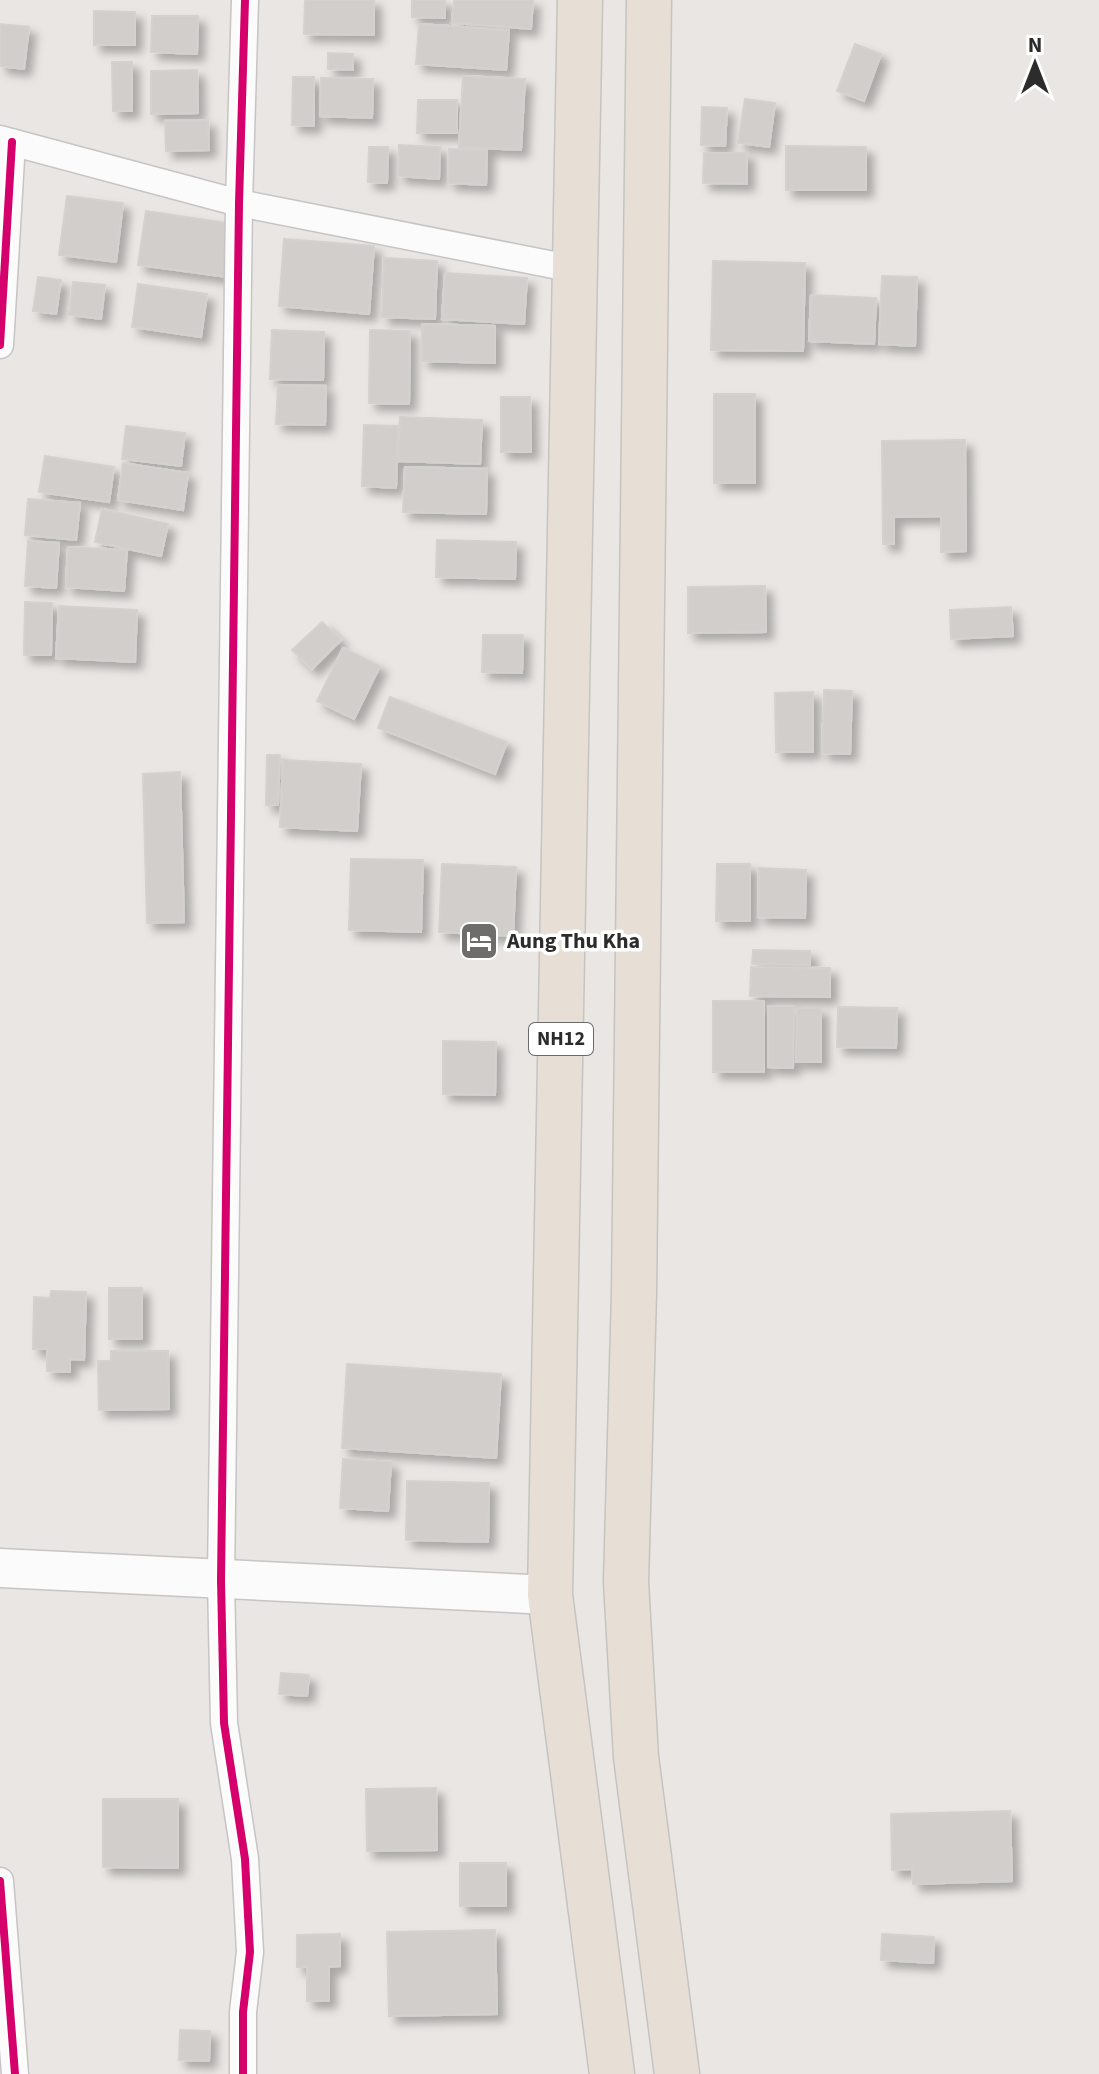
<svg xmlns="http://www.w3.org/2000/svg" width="1099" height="2074" font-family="'Source Sans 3',sans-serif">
<defs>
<filter id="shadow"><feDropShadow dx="7" dy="7" stdDeviation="4" flood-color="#0004"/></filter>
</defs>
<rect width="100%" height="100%" fill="#e9e6e3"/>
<path fill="#d1cecc" stroke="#d4d2cf" stroke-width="2" filter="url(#shadow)" d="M 305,0 L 374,0 L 374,35 L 304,34 Z
M 412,0 L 445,0 L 445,18 L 412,17 Z
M 454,0 L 533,0 L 531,29 L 452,23 Z
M 94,11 L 135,12 L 135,45 L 94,45 Z
M 152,16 L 198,16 L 197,54 L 151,52 Z
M 0,24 L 29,27 L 24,69 L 0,66 Z
M 419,24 L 509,30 L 506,70 L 416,64 Z
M 855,44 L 881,54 L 864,101 L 837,91 Z
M 328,53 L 353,54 L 353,70 L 328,69 Z
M 112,62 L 132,62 L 132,111 L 113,111 Z
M 197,70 L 198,113 L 151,114 L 151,71 Z
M 463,76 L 525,79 L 521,150 L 459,147 Z
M 293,77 L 314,77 L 314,126 L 292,125 Z
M 321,78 L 373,79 L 372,118 L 320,116 Z
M 745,99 L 775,103 L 769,147 L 738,143 Z
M 418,100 L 457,100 L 457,133 L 417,133 Z
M 702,107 L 727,108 L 725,146 L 701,145 Z
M 208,120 L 209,150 L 166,151 L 165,121 Z
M 399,145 L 440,147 L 439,179 L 398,176 Z
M 786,146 L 866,147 L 866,190 L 786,190 Z
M 369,147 L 388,147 L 387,183 L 368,182 Z
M 449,149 L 487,150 L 486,185 L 448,183 Z
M 704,153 L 747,153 L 747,184 L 703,183 Z
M 67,196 L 123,203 L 116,262 L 59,255 Z
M 146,211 L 234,224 L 226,277 L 138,265 Z
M 284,239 L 374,246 L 369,314 L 279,306 Z
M 384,258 L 437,261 L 435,319 L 382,317 Z
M 713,261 L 805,263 L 803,351 L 711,350 Z
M 445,273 L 527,278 L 524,324 L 442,319 Z
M 882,276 L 917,277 L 915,346 L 879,344 Z
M 38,277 L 61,280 L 56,314 L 33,311 Z
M 73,282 L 105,285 L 101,319 L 69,315 Z
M 138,284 L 207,294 L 201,337 L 132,327 Z
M 811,295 L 876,298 L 874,344 L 809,341 Z
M 422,324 L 495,326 L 495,363 L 422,361 Z
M 272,330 L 324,332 L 323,380 L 270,379 Z
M 370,330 L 410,331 L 409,404 L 369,403 Z
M 278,385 L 326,386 L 325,425 L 276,424 Z
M 714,394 L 755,394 L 755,483 L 714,483 Z
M 501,397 L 530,397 L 531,452 L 501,452 Z
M 400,417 L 482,420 L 480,464 L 398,461 Z
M 364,425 L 398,426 L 396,488 L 362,486 Z
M 126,426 L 185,433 L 181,466 L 122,459 Z
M 965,440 L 966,551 L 941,552 L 941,516 L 894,517 L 894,544 L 883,544 L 882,441 Z
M 45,456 L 114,467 L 109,502 L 39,492 Z
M 123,463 L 188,473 L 183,510 L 118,500 Z
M 405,467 L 487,469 L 486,514 L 403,512 Z
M 28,499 L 80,503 L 76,540 L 25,535 Z
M 102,509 L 168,524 L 161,556 L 95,542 Z
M 437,540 L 516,542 L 515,579 L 436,577 Z
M 28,541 L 59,543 L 56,588 L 25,586 Z
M 68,547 L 127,550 L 124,591 L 66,587 Z
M 765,586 L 766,632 L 688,633 L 688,587 Z
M 25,602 L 52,603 L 51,655 L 24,655 Z
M 59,606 L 137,610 L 135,662 L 56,658 Z
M 1011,607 L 1013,636 L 951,639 L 950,610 Z
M 322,622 L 341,640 L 312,669 L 292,650 Z
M 483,635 L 523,635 L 522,673 L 482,672 Z
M 343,648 L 380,666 L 354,719 L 317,701 Z
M 824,690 L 852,691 L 850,754 L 822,753 Z
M 813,692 L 813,752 L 776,752 L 775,693 Z
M 390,697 L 507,742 L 495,774 L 378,728 Z
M 267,755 L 280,755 L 278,805 L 266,805 Z
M 283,760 L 361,764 L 357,831 L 280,827 Z
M 180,772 L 184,922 L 147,923 L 143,774 Z
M 351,859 L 423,860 L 421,932 L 349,930 Z
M 442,864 L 516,867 L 513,936 L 439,932 Z
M 717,864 L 750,864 L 750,921 L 716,921 Z
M 759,868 L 806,870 L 805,918 L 758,917 Z
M 753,950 L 810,951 L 810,965 L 752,964 Z
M 751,967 L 830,968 L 830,997 L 750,996 Z
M 713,1001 L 764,1001 L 764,1072 L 713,1072 Z
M 768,1006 L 794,1006 L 793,1068 L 768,1067 Z
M 838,1007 L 897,1008 L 896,1048 L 837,1047 Z
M 797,1008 L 821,1008 L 821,1062 L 796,1062 Z
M 443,1041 L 496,1042 L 495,1095 L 443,1094 Z
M 109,1288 L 142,1288 L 142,1339 L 109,1339 Z
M 51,1291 L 86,1292 L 84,1360 L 70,1359 L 70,1372 L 47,1371 L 47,1349 L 33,1349 L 34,1297 L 50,1298 Z
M 111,1351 L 168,1351 L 169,1409 L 99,1410 L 98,1361 L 111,1361 Z
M 347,1364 L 501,1374 L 496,1458 L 342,1448 Z
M 343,1459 L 391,1462 L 388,1511 L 340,1508 Z
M 407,1481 L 489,1483 L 488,1542 L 406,1540 Z
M 281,1673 L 309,1675 L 307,1696 L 279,1694 Z
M 436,1788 L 437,1850 L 367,1851 L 366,1789 Z
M 103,1799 L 178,1799 L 178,1868 L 103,1867 Z
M 1010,1811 L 1012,1881 L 913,1884 L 912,1869 L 892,1870 L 891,1814 Z
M 460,1863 L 506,1863 L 506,1906 L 460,1906 Z
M 495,1930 L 497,2014 L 389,2016 L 387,1932 Z
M 340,1934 L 340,1966 L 329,1967 L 329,2001 L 307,2001 L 307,1967 L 297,1967 L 297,1935 Z
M 882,1934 L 934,1937 L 933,1963 L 881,1960 Z
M 180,2030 L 210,2031 L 209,2061 L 179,2060 Z"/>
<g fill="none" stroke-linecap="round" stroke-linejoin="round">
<defs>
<path id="street" d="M 0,139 L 239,203 L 574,269
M 0,345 L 12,142
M 0,1881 L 15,2074
M 243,2074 L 243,2012 L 250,1952 L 245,1859 L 224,1723 L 221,1580 L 239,203 L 245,0"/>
<path id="secondary" d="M 0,1568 L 550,1595"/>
<path id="highway" d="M 580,0 L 550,1595 L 612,2074
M 649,0 L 634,1293 L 626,1582 L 636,1757 L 677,2074"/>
</defs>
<use href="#street" stroke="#c6c4c5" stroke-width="29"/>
<use href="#secondary" stroke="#c6c4c5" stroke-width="41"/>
<use href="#highway" stroke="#c5c4c2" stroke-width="47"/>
<use href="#street" stroke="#fcfbfb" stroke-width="26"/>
<use href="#secondary" stroke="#fcfbfb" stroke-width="38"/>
<use href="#highway" stroke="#e7ded6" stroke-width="44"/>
<defs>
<path id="cycleway" d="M 0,345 L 12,142
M 0,1881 L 15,2074
M 243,2074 L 243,2012 L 250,1952 L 245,1859 L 224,1723 L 221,1580 L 239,203 L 245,0"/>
</defs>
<use href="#cycleway" stroke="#fff" stroke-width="13"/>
<use href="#cycleway" stroke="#d6006c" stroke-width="8"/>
</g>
<defs>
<symbol id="hotel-square" viewBox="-11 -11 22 22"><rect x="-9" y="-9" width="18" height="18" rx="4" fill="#6e6d6c" stroke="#fff"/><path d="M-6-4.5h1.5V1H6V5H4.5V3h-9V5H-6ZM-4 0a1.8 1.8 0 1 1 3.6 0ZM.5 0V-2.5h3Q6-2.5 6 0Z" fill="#fff"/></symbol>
</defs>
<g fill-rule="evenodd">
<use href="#hotel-square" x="457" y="919" width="44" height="44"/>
</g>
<g text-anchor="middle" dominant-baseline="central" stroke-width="7" stroke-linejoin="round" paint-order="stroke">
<rect fill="#fff" stroke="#6b6b6b" stroke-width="2" x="529" y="1023" width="64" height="32" rx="6"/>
<g font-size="20" font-weight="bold" fill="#2c2c2c">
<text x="561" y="1039">NH12</text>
</g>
<g font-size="22" font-weight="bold" fill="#2c2c2c" stroke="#fff" text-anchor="start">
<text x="507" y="941">Aung Thu Kha</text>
</g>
</g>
<g transform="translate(1035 64)" stroke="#ffffff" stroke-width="6" paint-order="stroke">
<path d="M0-6L14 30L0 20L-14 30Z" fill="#2c2c2c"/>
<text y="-12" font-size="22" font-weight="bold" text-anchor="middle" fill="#2c2c2c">N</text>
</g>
</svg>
